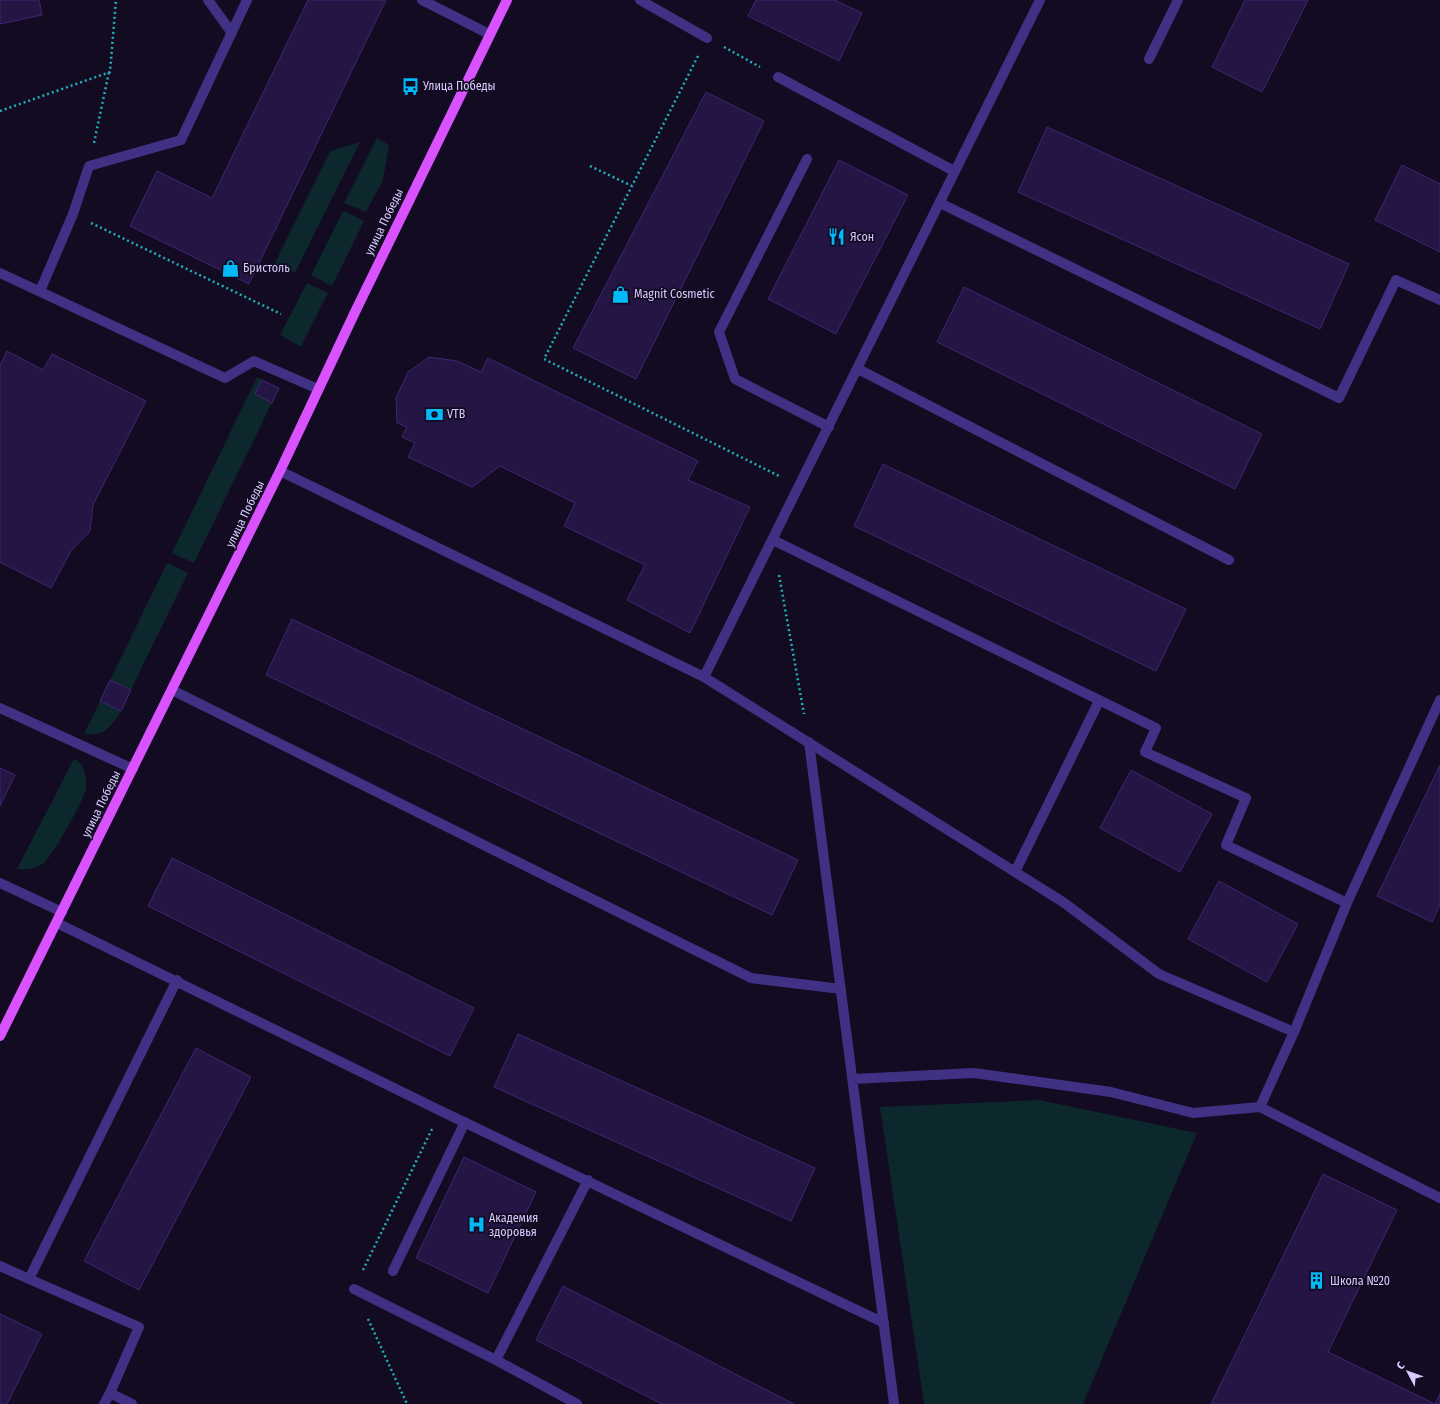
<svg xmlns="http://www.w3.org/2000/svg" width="1440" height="1404" font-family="'Fira Sans Condensed',sans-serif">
<rect width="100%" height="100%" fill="#120b21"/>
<path fill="#0d282c" d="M 377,138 L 389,145 L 383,180 L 366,212 L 344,203 Z
M 360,142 L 295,273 L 275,263 L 330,151 Z
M 343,211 L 364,221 L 332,286 L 311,275 Z
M 307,283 L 328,293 L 301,347 L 280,335 Z
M 257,377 L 279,388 L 194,563 L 172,553 Z
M 167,563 L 188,573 L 118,716 C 107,731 104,735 84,734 Z
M 74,759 C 84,762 87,778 86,788 C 86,797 51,858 44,863 C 36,869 26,870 17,869 Z
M 1039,1100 L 1197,1133 L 1083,1404 L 924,1404 L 880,1107 Z"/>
<path fill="#251544" stroke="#3f2572" d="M 0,0 L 39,0 L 42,15 L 0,24 Z
M 308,0 L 386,0 L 249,284 L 130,226 L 157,171 L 212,198 Z
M 756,0 L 835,0 L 862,13 L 839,61 L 748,16 Z
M 1245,0 L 1308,0 L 1262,92 L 1212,67 Z
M 706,92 L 764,121 L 636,379 L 573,348 Z
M 1047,127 L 1349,264 L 1320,329 L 1018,192 Z
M 839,160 L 908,195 L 836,334 L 768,299 Z
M 1402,165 L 1440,184 L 1440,252 L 1375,220 Z
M 964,287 L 1262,434 L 1235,489 L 937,342 Z
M 7,351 L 43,370 L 52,354 L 146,401 L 93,505 L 90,531 L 71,551 L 51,588 L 0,562 L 0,365 Z
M 429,357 L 457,361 L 481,372 L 488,358 L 698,461 L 688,480 L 750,507 L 690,633 L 627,600 L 645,565 L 564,526 L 575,503 L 500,466 L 472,487 L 408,457 L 415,443 L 402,437 L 407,427 L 397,423 L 396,398 L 408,372 Z
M 262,380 L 279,388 L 272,403 L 255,394 Z
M 883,464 L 1186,609 L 1156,671 L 854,526 Z
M 292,619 L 798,860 L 772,915 L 266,675 Z
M 110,680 L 131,690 L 121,711 L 100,701 Z
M 1440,765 L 1440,905 L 1432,922 L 1377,896 Z
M 0,768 L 15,775 L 0,806 Z
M 1131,770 L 1212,814 L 1180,872 L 1100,828 Z
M 172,858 L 474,1008 L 450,1056 L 148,906 Z
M 1219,881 L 1298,924 L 1267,982 L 1188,939 Z
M 518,1034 L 815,1168 L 791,1221 L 494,1087 Z
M 196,1048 L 251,1077 L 139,1290 L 84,1261 Z
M 464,1157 L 536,1192 L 488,1293 L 416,1258 Z
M 1323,1174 L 1397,1210 L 1328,1352 L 1435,1404 L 1440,1393 L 1440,1404 L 1211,1404 Z
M 563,1286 L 794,1404 L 662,1404 L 536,1340 Z
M 0,1314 L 42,1334 L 7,1404 L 0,1404 Z"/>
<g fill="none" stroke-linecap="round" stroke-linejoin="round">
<path stroke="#22afbc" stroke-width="2.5" stroke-dasharray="2 3" stroke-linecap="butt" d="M 724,47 L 760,67
M 698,56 L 544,359 L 781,477
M 0,111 L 110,72 L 116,0
M 94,143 L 109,72
M 590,166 L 632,186
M 91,223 L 281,314
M 779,575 L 804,714
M 363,1270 L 432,1129
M 368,1319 L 407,1404"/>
<path stroke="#413185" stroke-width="10" d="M 208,0 L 232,33
M 422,0 L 489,34
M 640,0 L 707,38
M 1149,59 L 1178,0
M 778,77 L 954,171
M 807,159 L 719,332 L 735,379 L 829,427
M 940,203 L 1339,398 L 1396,280 L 1440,300
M 0,273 L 225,378 L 254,361 L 318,389
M 40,291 L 73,214 L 89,166 L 181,140 L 247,0
M 858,369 L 1229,560
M 280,471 L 704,677 L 1063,902 L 1159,974 L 1294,1032
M 773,540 L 1156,728 L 1145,752 L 1246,798 L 1226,845 L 1347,903
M 704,677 L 1040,0
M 172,690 L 751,978 L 841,989
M 0,708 L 133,769
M 809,742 L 894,1404
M 1015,872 L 1099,701
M 0,883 L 62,912
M 57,923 L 447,1114 L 884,1323
M 853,1079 L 974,1073 L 1111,1092 L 1193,1113 L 1260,1107 L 1440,1198
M 1260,1107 L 1294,1032 L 1347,903 L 1440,700
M 0,1266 L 29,1279 L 177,980
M 393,1271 L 465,1122
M 29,1279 L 139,1327 L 110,1393
M 354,1289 L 496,1360
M 104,1404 L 110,1393 L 132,1404
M 577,1404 L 496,1360 L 588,1180"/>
<path stroke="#d852ff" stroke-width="10" d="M 0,1036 L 280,471 L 356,310 L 507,0"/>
</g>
<defs>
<symbol id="bus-bare" viewBox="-9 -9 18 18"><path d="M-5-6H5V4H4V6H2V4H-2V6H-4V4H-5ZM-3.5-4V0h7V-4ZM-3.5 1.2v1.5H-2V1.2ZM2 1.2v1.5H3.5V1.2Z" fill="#00b9f6" stroke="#120b21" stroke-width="2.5" paint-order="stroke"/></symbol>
<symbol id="restaurant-bare" viewBox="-9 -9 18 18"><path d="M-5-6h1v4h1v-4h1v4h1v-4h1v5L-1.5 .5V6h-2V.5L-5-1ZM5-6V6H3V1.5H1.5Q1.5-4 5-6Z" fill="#00b9f6" stroke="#120b21" stroke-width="2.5" paint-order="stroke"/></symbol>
<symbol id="shop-bare" viewBox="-9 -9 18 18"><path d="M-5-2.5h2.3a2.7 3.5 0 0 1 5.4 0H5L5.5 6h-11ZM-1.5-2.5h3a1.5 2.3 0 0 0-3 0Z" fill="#00b9f6" stroke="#120b21" stroke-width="2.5" paint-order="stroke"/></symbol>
<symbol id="bank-bare" viewBox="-9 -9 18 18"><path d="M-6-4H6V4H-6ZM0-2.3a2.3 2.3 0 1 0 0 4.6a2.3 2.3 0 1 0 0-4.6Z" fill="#00b9f6" stroke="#120b21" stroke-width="2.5" paint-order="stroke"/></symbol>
<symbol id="hospital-bare" viewBox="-9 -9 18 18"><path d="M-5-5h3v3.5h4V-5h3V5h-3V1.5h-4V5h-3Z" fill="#00b9f6" stroke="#120b21" stroke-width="2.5" paint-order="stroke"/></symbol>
<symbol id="building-bare" viewBox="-9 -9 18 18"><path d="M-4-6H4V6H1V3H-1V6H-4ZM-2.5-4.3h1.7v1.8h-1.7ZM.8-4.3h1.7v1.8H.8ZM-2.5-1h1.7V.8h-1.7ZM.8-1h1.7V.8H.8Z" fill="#00b9f6" stroke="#120b21" stroke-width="2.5" paint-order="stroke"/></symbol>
</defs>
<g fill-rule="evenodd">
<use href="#bus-bare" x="398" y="74" width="25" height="25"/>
<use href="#restaurant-bare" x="824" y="224" width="25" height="25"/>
<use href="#shop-bare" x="218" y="256" width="25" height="25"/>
<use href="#shop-bare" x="608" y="282" width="25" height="25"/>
<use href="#bank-bare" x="422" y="402" width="25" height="25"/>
<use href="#hospital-bare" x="464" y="1212" width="25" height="25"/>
<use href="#building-bare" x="1304" y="1268" width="25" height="25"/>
</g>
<g text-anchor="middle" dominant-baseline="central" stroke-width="3.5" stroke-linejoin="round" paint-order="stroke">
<g font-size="12" fill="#d8cbff" stroke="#120b21" text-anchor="start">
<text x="423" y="86">Улица Победы</text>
<text x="850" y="237">Ясон</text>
<text x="243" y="268">Бристоль</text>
<text x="634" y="294">Magnit Cosmetic</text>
<text x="447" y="414">VTB</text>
<text x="489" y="1218">Академия<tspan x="489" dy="14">здоровья</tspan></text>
<text x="1330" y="1281">Школа №20</text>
</g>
<g font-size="12" fill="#d8cbff" stroke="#120b21">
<text transform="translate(384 222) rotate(-64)">улица Победы</text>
<text transform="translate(245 514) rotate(-64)">улица Победы</text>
<text transform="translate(101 804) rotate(-64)">улица Победы</text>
</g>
</g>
<g transform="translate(1408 1372) rotate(311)" stroke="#120b21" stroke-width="3" paint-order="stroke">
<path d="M0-3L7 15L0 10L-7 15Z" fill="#d8cbff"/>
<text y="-6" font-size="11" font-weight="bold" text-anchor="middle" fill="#d8cbff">С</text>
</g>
</svg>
